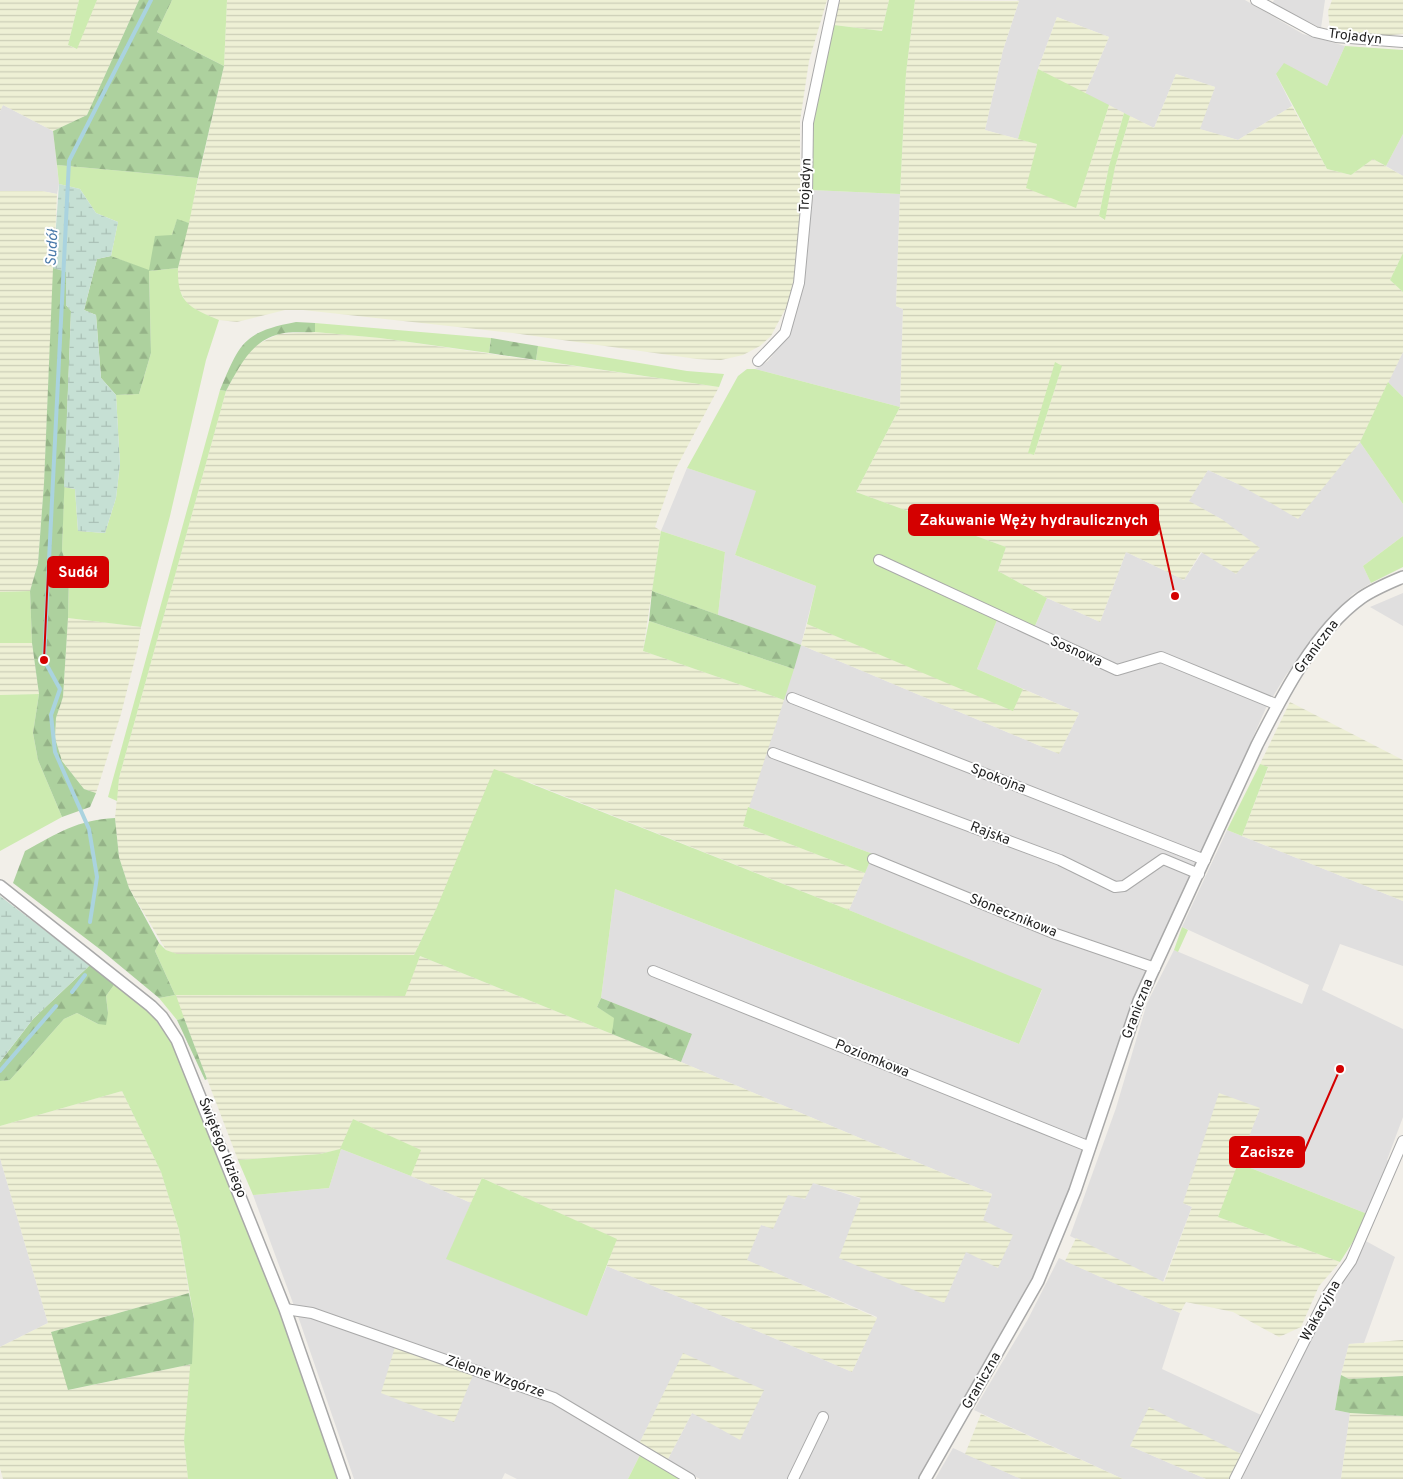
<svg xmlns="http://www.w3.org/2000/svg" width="1403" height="1479" font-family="Overpass,sans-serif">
<defs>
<pattern id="farmland-rules" width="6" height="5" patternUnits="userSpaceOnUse" patternTransform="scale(1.25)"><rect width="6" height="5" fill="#eef0d5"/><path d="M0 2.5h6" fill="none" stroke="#ccceb7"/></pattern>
<pattern id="forest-firs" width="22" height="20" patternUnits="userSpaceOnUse" patternTransform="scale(1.25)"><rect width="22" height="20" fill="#add19e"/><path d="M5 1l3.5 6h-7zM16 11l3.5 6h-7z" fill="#95b388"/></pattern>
<pattern id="wetland-marsh" width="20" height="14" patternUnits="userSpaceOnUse" patternTransform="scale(1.25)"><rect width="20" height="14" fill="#c6e0d4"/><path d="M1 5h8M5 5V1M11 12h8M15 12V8" fill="none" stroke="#aac0b6"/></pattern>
</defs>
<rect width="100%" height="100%" fill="#f2efe9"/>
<path fill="#e0dfdf" d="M 1017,0 L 1245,0 L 1303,34 L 1345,46 L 1327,86 L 1276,74 L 1292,106 L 1238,140 L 1199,129 L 1215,87 L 1176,74 L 1154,128 L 1085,94 L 1109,37 L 1057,17 L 1038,69 L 1018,139 L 985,130 L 1003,50 L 1019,1 Z
M 1274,0 L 1325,0 L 1321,28 L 1272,4 Z
M 3,105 L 53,131 L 59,184 L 57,194 L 42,191 L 0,191 L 0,111 Z
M 1403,134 L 1403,176 L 1386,166 Z
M 811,190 L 900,194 L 896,306 L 903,309 L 900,407 L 755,369 L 768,361 L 790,333 L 803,284 Z
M 1403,352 L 1403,397 L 1388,382 Z
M 1360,442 L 1403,504 L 1403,536 L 1363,566 L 1371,583 L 1353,594 L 1328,619 L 1286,675 L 1266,708 L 1196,865 L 1097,1112 L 1054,1232 L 1031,1285 L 918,1479 L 700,1479 L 667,1461 L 692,1413 L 684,1354 L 639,1444 L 624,1435 L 640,1455 L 628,1479 L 517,1479 L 505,1473 L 502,1479 L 354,1479 L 300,1322 L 253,1195 L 329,1188 L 341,1149 L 411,1176 L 471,1203 L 447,1259 L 587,1315 L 607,1266 L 852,1372 L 877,1317 L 746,1260 L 761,1225 L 773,1228 L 788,1194 L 813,1183 L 862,1199 L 944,1302 L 966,1251 L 983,1220 L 992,1194 L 681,1062 L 692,1034 L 601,998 L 615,889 L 1019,1044 L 1042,990 L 849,910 L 873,854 L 748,807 L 801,645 L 718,615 L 725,552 L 661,531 L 687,468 L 757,491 L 735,555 L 816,586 L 801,645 L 1059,754 L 1079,713 L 977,669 L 997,620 L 1031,635 L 1047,598 L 1100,622 L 1126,552 L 1184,580 L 1223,520 L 1188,501 L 1208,470 L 1240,485 L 1339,466 Z
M 1403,593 L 1403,626 L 1370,607 Z
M 1227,830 L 1403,901 L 1403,966 L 1340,944 L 1322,990 L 1403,1029 L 1403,1117 L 1387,1160 L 1392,1163 L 1370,1215 L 1238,1163 L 1260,1108 L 1183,1203 L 1192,1207 L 1163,1282 L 1070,1236 L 1116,1108 L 1147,1003 L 1174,950 L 1302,1004 L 1309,985 L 1182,927 Z
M 0,1158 L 48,1323 L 0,1347 Z
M 1364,1240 L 1395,1257 L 1364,1343 L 1349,1344 L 1341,1375 L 1335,1410 L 1350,1413 L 1341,1479 L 1238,1479 L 1312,1331 Z
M 1059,1258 L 1180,1313 L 1162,1369 L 1261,1415 L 1243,1455 L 1130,1446 L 1206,1479 L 1123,1479 L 974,1410 L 1028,1319 Z
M 953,1448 L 1021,1479 L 935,1479 Z"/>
<path fill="url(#farmland-rules)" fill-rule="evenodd" d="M 0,0 L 79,0 L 68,45 L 76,49 L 97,0 L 139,0 L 87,115 L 53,131 L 3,105 L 0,111 Z
M 227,0 L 827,0 L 809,61 L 800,121 L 800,214 L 794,278 L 789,302 L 771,336 L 760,346 L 743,355 L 721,360 L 697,359 L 513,333 L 303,310 L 285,310 L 237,322 L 219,320 L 200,312 L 187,304 L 178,287 L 178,268 L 224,66 Z
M 840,0 L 889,0 L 882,31 L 834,25 Z
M 915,0 L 1019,1 L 1003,50 L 985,130 L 1037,144 L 1027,188 L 1076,207 L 1109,105 L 1124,113 L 1109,166 L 1099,216 L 1104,220 L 1115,167 L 1130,116 L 1154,128 L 1176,74 L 1215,87 L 1200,129 L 1238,140 L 1292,106 L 1327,169 L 1351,175 L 1373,159 L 1403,176 L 1403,253 L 1390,280 L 1403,292 L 1403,352 L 1360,442 L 1298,519 L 1240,485 L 1208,470 L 1189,501 L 1223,520 L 1260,548 L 1236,574 L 1201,552 L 1184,580 L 1126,552 L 1100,622 L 1047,598 L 998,571 L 1006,547 L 856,492 L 900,407 L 903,309 L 896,306 L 900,194 L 906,73 ZM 1062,366 L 1034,455 L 1029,453 L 1042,408 Z
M 1332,0 L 1403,0 L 1403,34 L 1379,36 L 1330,31 L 1328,11 Z
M 1057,17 L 1109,37 L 1085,94 L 1038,69 Z
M 0,191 L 42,191 L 57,194 L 44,483 L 38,563 L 30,591 L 0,592 Z
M 315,332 L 380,338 L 719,387 L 675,470 L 655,527 L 661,531 L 643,651 L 784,700 L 743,826 L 865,873 L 849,910 L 529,782 L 437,907 L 414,955 L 176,954 L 166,950 L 129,888 L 119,857 L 115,818 L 119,778 L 226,391 L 241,363 L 254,346 L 279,334 Z
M 68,618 L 141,627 L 138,647 L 121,714 L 96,793 L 84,789 L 62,761 L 55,738 L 56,718 L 63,697 Z
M 807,624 L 1013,710 L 1023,689 L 1079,713 L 1059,754 L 801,645 Z
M 0,643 L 32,643 L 39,694 L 0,695 Z
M 1290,702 L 1403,760 L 1403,901 L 1242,836 L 1268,768 L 1260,764 Z
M 420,956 L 681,1062 L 992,1194 L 983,1220 L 1013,1235 L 998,1268 L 966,1252 L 944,1303 L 839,1258 L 861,1198 L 813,1183 L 805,1199 L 788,1195 L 773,1229 L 761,1225 L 747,1260 L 877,1318 L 852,1372 L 607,1266 L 616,1239 L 482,1178 L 471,1203 L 411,1176 L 420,1150 L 353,1119 L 341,1149 L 320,1154 L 238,1160 L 175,995 L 404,996 Z
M 122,1091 L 161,1172 L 179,1230 L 189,1293 L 51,1332 L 69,1390 L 192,1364 L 184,1441 L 188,1479 L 3,1479 L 0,1468 L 0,1347 L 48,1323 L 0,1158 L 0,1126 Z
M 1219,1093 L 1260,1108 L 1218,1217 L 1340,1262 L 1319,1286 L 1301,1327 L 1279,1337 L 1233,1312 L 1186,1302 L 1180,1313 L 1065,1261 L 1076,1238 L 1164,1282 L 1192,1207 L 1183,1203 Z
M 1403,1340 L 1403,1376 L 1349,1379 L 1341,1375 L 1349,1344 Z
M 395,1347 L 473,1375 L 454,1422 L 381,1393 Z
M 683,1353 L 764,1390 L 740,1440 L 692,1413 L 667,1461 L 639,1444 Z
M 1149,1407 L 1243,1455 L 1230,1479 L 1206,1479 L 1130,1446 Z
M 1350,1413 L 1403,1416 L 1403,1479 L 1341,1479 Z
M 981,1414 L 1123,1479 L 1021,1479 L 965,1454 Z"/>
<path fill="#cdebb0" d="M 79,0 L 97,0 L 77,49 L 68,45 Z
M 172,0 L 227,0 L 224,66 L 157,32 Z
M 889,0 L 915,0 L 906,73 L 900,194 L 811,190 L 813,128 L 820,81 L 834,25 L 882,31 Z
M 1345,46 L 1403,50 L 1403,134 L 1386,166 L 1373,159 L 1351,175 L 1327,169 L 1276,74 L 1284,63 L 1327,86 Z
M 1038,69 L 1109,105 L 1076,208 L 1026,188 L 1037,144 L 1018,139 Z
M 1124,113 L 1130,116 L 1115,167 L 1105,220 L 1099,216 L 1109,166 Z
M 57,165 L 198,178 L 189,223 L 177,220 L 172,235 L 149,271 L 178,268 C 177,303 189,307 219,320 L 206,360 L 170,516 L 141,627 L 68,618 L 69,575 L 62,550 L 64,487 L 75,489 L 78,531 L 105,533 L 116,498 L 120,464 L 116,395 L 139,394 L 151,353 L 149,271 L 111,256 L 118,222 L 96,213 L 80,189 L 59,184 Z
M 1403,253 L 1403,292 L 1390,280 Z
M 315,323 L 491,338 L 489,353 L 380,338 L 315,332 Z
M 538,346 L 687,371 L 724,374 L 719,387 L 536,360 Z
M 1055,362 L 1062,366 L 1034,455 L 1028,453 Z
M 747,369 L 755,369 L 900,407 L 856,492 L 1006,547 L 998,571 L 1047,598 L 1031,635 L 997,620 L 977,669 L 1023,689 L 1013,711 L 807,624 L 816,586 L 735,555 L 756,491 L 687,468 L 738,376 Z
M 1388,382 L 1403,397 L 1403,504 L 1360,442 Z
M 220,390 L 226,391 L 119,778 L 117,801 L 108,797 Z
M 661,531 L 725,552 L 718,615 L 652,591 Z
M 1403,536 L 1403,567 L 1371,583 L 1363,566 Z
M 30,591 L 32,643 L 0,643 L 0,592 Z
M 649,621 L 794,669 L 784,700 L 643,651 Z
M 39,694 L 33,733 L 38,760 L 62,817 L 0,851 L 0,695 Z
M 1260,764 L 1268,767 L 1242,836 L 1227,830 Z
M 494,769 L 849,910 L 1042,989 L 1019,1044 L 615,889 L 601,998 L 597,1007 L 615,1018 L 612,1034 L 420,956 L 405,996 L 176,995 L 184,1018 L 177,1020 L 159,998 L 175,995 L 155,951 L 159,943 L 166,950 L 177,954 L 414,955 L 437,907 Z
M 748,807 L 873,854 L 865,873 L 743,826 Z
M 1182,927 L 1188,930 L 1178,952 L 1174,950 Z
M 116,982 L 153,1016 L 171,1042 L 280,1309 L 337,1479 L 188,1479 L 184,1441 L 194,1319 L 179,1230 L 161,1172 L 122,1091 L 0,1126 L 0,1081 L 10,1080 L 64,1019 L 77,1013 L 98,1024 L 108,1013 L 106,996 Z
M 353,1119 L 421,1150 L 411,1176 L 341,1149 L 329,1188 L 253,1195 L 238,1160 L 320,1154 L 340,1149 Z
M 1238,1163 L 1370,1215 L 1340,1262 L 1218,1217 Z
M 482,1178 L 617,1239 L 587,1316 L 446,1259 Z
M 640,1455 L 681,1479 L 628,1479 Z"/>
<path fill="url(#forest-firs)" d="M 139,0 L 172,0 L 157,32 L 224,66 L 198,178 L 57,165 L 53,131 L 87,115 Z
M 177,219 L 189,223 L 178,268 L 149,271 L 151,353 L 139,394 L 116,395 L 101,378 L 96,315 L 84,310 L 97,259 L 111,256 L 149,270 L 155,236 L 172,235 Z
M 53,268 L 66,271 L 66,305 L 71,311 L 62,550 L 69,575 L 68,618 L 63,697 L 56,718 L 55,738 L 62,761 L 84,789 L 96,793 L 90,807 L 62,817 L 38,760 L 33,733 L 39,694 L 32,643 L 30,591 L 38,563 L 44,483 Z
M 296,322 L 315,323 L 315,332 C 304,333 291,331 280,334 C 251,340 239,368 226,391 L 220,390 C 240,343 243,332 296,322 Z
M 491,338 L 538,346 L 536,360 L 489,353 Z
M 652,591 L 801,645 L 794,669 L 649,621 Z
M 115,818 L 119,857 L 129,888 L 159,943 L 155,951 L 175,995 L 159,998 L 101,950 L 13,883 L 25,851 C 58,833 77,820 115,818 Z
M 90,965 L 116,982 L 106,996 L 108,1013 L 106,1025 L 98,1024 L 77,1013 L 64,1019 L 10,1080 L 0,1081 L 0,1062 L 33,1019 Z
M 601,998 L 692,1034 L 681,1062 L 612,1034 L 614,1018 L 597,1007 Z
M 184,1018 L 207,1079 L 205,1080 L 177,1020 Z
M 189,1293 L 194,1319 L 192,1364 L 68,1390 L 51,1332 Z
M 1341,1375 L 1349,1379 L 1403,1376 L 1403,1416 L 1350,1413 L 1335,1410 Z"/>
<path fill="url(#wetland-marsh)" d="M 59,184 L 80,189 L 96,213 L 118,222 L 111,256 L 97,259 L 84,310 L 96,315 L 101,378 L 116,395 L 120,464 L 116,498 L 105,533 L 78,531 L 75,489 L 64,487 L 71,311 L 66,305 L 66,272 L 53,268 Z
M 0,896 L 90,965 L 33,1019 L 0,1062 Z"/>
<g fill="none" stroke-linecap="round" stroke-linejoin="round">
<path stroke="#aad3df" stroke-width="4" d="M 90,922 L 97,877 L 89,829 L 55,752 L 51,715 L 60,689 L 44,660 L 69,161 L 151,0
M 72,992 L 85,975
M 0,1071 L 56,1006"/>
<defs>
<path id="minor" d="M 1256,0 L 1315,32 L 1336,37 L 1403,42
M 758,361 L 785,333 L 799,283 L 807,197 L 808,123 L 834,0
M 879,560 L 1117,670 L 1161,657 L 1278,705
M 792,698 L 1205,860
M 773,753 L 1060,860 L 1115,887 L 1124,886 L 1163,859 L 1199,874
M 873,859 L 1053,933 L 1155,968
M 653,971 L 1090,1147
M 285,1309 L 312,1313 L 554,1398 L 690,1479
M 793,1479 L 823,1417
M 1235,1479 L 1328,1294 L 1351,1261 L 1403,1141"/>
<path id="tertiary" d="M 0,886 L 151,1006 L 162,1017 L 177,1040 L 285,1309 L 344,1479
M 925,1479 L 1038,1281 L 1075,1191 L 1139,1001 L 1257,745 C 1282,696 1315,631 1361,598 C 1374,589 1389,583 1403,577"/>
</defs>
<use href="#minor" stroke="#a9a9a9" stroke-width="12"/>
<use href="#tertiary" stroke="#a9a9a9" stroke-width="14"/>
<use href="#minor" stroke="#fff" stroke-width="10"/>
<use href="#tertiary" stroke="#fff" stroke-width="11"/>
</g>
<g text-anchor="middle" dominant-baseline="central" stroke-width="4" stroke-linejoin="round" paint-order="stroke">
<g font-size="14" fill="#222" stroke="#fff">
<text transform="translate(1355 37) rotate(7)">Trojadyn</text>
<text transform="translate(806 185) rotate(-88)">Trojadyn</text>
<text transform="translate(1317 647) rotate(-53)">Graniczna</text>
<text transform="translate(1076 652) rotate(24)">Sosnowa</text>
<text transform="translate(998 779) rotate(21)">Spokojna</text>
<text transform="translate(990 834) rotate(21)">Rajska</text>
<text transform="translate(1013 916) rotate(22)">Słonecznikowa</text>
<text transform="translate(1138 1009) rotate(-69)">Graniczna</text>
<text transform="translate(872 1059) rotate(22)">Poziomkowa</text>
<text transform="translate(222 1148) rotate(68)">Świętego Idziego</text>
<text transform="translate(1321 1311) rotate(-61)">Wakacyjna</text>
<text transform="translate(495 1377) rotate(19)">Zielone Wzgórze</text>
<text transform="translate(982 1381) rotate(-60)">Graniczna</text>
</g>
<g font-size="15" font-style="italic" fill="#4a7aab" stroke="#fff">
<text transform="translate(53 248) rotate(-87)">Sudół</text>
</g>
</g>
<path fill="none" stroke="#d40000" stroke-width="2" d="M1175 596L1158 520M44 660L48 572M1340 1069L1304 1152"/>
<g fill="#d40000" stroke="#fff" stroke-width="2">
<circle cx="1175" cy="596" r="5"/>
<circle cx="44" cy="660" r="5"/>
<circle cx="1340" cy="1069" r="5"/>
</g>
<g fill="#d40000" stroke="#d40000" stroke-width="2">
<rect x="909" y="505" width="249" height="30" rx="5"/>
<rect x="48" y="557" width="60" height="30" rx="5"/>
<rect x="1230" y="1137" width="74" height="30" rx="5"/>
</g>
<g font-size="15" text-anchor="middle" font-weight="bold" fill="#fff">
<text x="1034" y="525">Zakuwanie Węży hydraulicznych</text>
<text x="78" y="577">Sudół</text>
<text x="1267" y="1157">Zacisze</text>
</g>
</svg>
